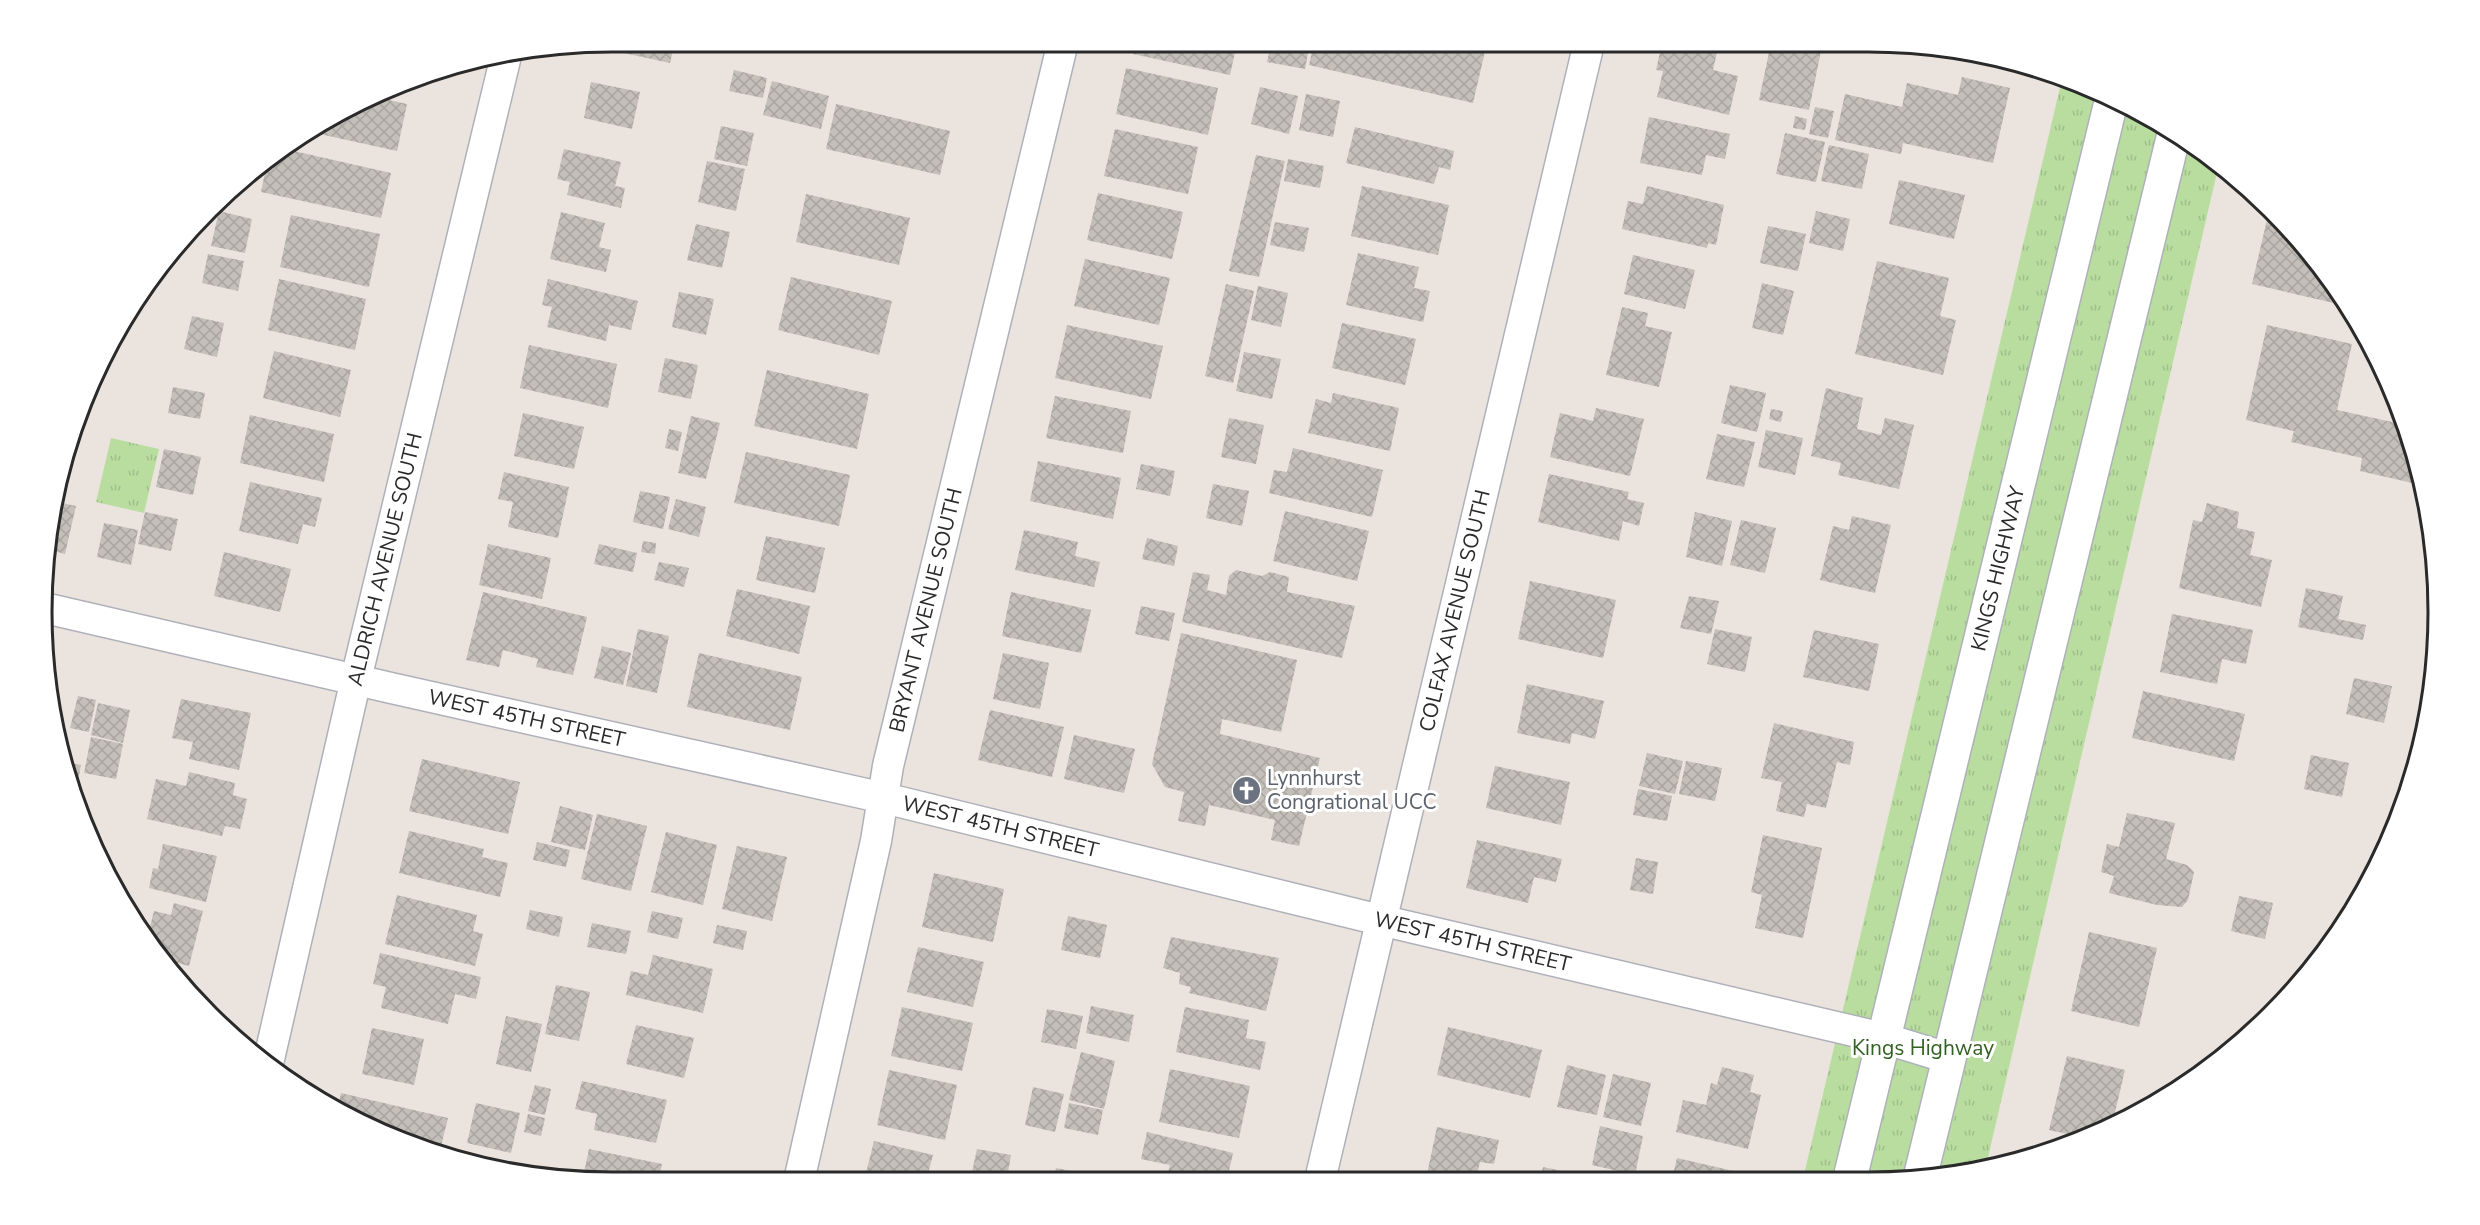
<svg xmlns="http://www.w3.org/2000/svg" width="2480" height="1225" font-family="'Nunito Sans',sans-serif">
<defs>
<pattern id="park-tufts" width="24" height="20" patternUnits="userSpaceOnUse" patternTransform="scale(1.5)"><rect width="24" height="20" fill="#b9dd9f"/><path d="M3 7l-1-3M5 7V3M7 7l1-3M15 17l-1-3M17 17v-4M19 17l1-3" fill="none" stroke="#9fbe89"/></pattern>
<pattern id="building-cross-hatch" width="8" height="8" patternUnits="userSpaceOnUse" patternTransform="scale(1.5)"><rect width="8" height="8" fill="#c4bfb9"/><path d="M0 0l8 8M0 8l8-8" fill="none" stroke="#a9a49f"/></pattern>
</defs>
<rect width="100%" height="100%" fill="#ebe4de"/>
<path fill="url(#park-tufts)" d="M 2062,79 L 2120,101 L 2219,164 L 1986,1166 L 1942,1178 L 1803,1179 Z
M 111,438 L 159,449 L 144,513 L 96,502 Z"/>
<path fill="url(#building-cross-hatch)" d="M 612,42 L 675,42 L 670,63 L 596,47 L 597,45 Z
M 1136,42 L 1237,43 L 1230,75 L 1133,54 Z
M 1271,43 L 1310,43 L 1305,69 L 1267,62 Z
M 1314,43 L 1487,43 L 1473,103 L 1309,65 Z
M 1662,43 L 1719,43 L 1713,70 L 1738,76 L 1729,115 L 1657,97 L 1663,71 L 1656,70 Z
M 1771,43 L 1812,43 L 1822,46 L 1809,110 L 1759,100 Z
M 1126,68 L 1218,88 L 1208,135 L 1116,114 Z
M 734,70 L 767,78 L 763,98 L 729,91 Z
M 1962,77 L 2010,88 L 1993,163 L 1903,143 L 1901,154 L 1835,140 L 1845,94 L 1902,107 L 1907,83 L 1958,95 Z
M 772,81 L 829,96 L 821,129 L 763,115 Z
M 591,82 L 640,92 L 632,129 L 584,118 Z
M 1260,87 L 1298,96 L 1289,134 L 1251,124 Z
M 1306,94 L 1340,101 L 1333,137 L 1299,130 Z
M 380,98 L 407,104 L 397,151 L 315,133 Z
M 836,104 L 950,131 L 940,175 L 826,149 Z
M 1815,107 L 1834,111 L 1828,138 L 1809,134 Z
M 1795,116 L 1807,119 L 1805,130 L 1793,128 Z
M 1649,117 L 1730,134 L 1725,159 L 1706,155 L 1702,175 L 1640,163 Z
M 721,126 L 754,133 L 747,166 L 714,159 Z
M 1355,127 L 1454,151 L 1450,170 L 1439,167 L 1434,184 L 1346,163 Z
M 1115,129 L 1198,147 L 1188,194 L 1104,176 Z
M 1785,133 L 1825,142 L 1816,182 L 1776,174 Z
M 1829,145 L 1869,154 L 1862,189 L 1821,181 Z
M 285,149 L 391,173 L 381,218 L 261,192 L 268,158 Z
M 564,149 L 621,162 L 615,186 L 625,188 L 621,208 L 567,195 L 570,182 L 557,179 Z
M 1256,155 L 1285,161 L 1259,277 L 1229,271 Z
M 1288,159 L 1324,166 L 1320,188 L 1284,181 Z
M 707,161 L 745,169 L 736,211 L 698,202 Z
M 1899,180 L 1965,195 L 1954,239 L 1889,224 Z
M 1362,186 L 1449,205 L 1438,255 L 1351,236 Z
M 1647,186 L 1724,205 L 1716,245 L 1708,243 L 1707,248 L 1622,229 L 1628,201 L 1643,204 Z
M 1098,193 L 1183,212 L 1172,259 L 1087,240 Z
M 806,194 L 910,218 L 899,265 L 796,242 Z
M 219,211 L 252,219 L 245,253 L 211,246 Z
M 1816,211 L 1850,219 L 1843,251 L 1809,243 Z
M 2269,211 L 2296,236 L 2297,242 L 2301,243 L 2340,296 L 2338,304 L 2252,284 Z
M 561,212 L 605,223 L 599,247 L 611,250 L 606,272 L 550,259 Z
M 291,215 L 380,234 L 369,287 L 280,267 Z
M 1275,222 L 1309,228 L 1304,252 L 1270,245 Z
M 696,224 L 730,232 L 722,268 L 687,260 Z
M 1768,226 L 1806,234 L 1798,271 L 1760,263 Z
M 1358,253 L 1419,267 L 1414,288 L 1430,291 L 1423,322 L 1346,305 Z
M 208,254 L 244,261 L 238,291 L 202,283 Z
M 1633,255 L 1695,270 L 1685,309 L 1624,294 Z
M 1085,259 L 1170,278 L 1159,325 L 1074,306 Z
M 1877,261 L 1949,278 L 1940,316 L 1956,320 L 1943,375 L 1855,354 Z
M 791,277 L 892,301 L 879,355 L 778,330 Z
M 279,279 L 366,299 L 355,350 L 268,330 Z
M 548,279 L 638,301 L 631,330 L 609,325 L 606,341 L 547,327 L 552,307 L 542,305 Z
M 1762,283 L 1794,291 L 1783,335 L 1752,328 Z
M 1226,284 L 1254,291 L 1233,383 L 1205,376 Z
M 1258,286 L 1288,293 L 1281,327 L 1251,320 Z
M 679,292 L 714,299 L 706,335 L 672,327 Z
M 1622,307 L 1648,313 L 1645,326 L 1672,332 L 1659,387 L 1606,375 Z
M 192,316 L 224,323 L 217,357 L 184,349 Z
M 1342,323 L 1416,339 L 1405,385 L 1332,368 Z
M 1067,325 L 1163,346 L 1151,399 L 1055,378 Z
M 2267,325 L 2352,344 L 2337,410 L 2406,425 L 2421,485 L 2360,471 L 2362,458 L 2291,442 L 2294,431 L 2246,420 Z
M 529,345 L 617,364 L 608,408 L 520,388 Z
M 274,351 L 351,370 L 340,417 L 263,398 Z
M 1244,352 L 1281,359 L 1272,399 L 1236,391 Z
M 665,358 L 698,365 L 691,399 L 658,392 Z
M 767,370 L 869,394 L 857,449 L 754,426 Z
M 1730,385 L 1766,393 L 1757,432 L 1721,423 Z
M 173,387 L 205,393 L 200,419 L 168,413 Z
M 1826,388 L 1863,398 L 1857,429 L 1881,435 L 1885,418 L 1914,425 L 1899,489 L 1838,475 L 1841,463 L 1811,456 Z
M 1333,393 L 1399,408 L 1390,451 L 1308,433 L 1316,399 L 1331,403 Z
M 1055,396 L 1131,411 L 1123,453 L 1046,438 Z
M 1596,408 L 1644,419 L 1630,476 L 1550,457 L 1560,413 L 1593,421 Z
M 1771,409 L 1783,411 L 1781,422 L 1769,419 Z
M 523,413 L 584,427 L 574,469 L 514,456 Z
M 250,415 L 334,434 L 324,482 L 240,463 Z
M 691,416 L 720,423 L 706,479 L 678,473 Z
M 1229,418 L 1264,425 L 1256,464 L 1221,457 Z
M 669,429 L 682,432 L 678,451 L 665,448 Z
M 1766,430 L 1803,438 L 1795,475 L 1758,467 Z
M 1717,434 L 1755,442 L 1744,487 L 1706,479 Z
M 1293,448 L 1383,470 L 1372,517 L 1269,493 L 1274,470 L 1287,472 Z
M 164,449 L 201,457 L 193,495 L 156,487 Z
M 746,452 L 850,475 L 839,526 L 734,503 Z
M 1038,461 L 1121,478 L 1113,519 L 1030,501 Z
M 1141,464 L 1175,471 L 1170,496 L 1136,489 Z
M 504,472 L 569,487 L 558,538 L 508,527 L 513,502 L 498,499 Z
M 1549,474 L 1629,492 L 1627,499 L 1644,503 L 1639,526 L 1623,521 L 1619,541 L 1538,522 Z
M 250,482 L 322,498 L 315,527 L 303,524 L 298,544 L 239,531 Z
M 1213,484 L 1249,491 L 1242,526 L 1206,518 Z
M 640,491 L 670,497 L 663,529 L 633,522 Z
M 676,499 L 706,507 L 699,537 L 668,529 Z
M 53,501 L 76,506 L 65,554 L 51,550 Z
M 2207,503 L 2239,512 L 2237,528 L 2255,532 L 2250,555 L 2272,560 L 2261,607 L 2179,588 L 2193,520 L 2202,522 Z
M 1285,511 L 1369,531 L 1357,581 L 1273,561 Z
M 145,512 L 178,519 L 171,551 L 138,544 Z
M 1695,512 L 1732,521 L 1722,566 L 1686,557 Z
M 1852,516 L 1891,525 L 1875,593 L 1820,580 L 1833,526 L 1849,530 Z
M 1741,520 L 1776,528 L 1765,573 L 1730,565 Z
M 104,523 L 138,530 L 131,565 L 97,557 Z
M 1024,530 L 1078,542 L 1075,556 L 1100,562 L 1094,587 L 1015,570 Z
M 766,536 L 825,548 L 815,593 L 756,580 Z
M 1147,538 L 1178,546 L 1174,566 L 1142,559 Z
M 643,541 L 656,543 L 655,554 L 641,552 Z
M 488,544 L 551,558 L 542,599 L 479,585 Z
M 599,544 L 637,553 L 633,572 L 594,564 Z
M 224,552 L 291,569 L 280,612 L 214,596 Z
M 659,562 L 689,568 L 684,587 L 654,580 Z
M 1236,570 L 1262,576 L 1270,572 L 1289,577 L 1287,592 L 1355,606 L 1342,658 L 1182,622 L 1193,572 L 1210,575 L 1207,590 L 1226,595 L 1229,576 Z
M 1530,581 L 1616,600 L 1603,658 L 1518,639 Z
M 2306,588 L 2343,596 L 2338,619 L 2366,625 L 2363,640 L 2298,627 Z
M 737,589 L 810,606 L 799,654 L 726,636 Z
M 483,592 L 587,617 L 573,675 L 536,667 L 538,659 L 503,650 L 499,667 L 466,660 Z
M 1011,592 L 1091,610 L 1081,653 L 1002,636 Z
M 1689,596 L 1719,601 L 1711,634 L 1680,628 Z
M 1141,606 L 1175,613 L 1169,641 L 1135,634 Z
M 2172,614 L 2253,630 L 2246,664 L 2222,659 L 2217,684 L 2160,672 Z
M 638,629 L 669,636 L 657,693 L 626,686 Z
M 1715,629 L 1752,637 L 1745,672 L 1707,664 Z
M 1814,630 L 1879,644 L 1869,691 L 1803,677 Z
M 1181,633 L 1297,660 L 1281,732 L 1222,719 L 1220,734 L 1320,758 L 1299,846 L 1271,840 L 1275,820 L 1209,805 L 1205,826 L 1178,821 L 1184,792 L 1165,787 L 1152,764 Z
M 602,646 L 631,653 L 623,685 L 594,678 Z
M 699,653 L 802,677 L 790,730 L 687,707 Z
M 1003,653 L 1049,663 L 1040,709 L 993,699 Z
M 2354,678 L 2392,686 L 2384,723 L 2346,714 Z
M 1527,684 L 1604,701 L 1595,739 L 1572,733 L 1570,744 L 1517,733 Z
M 2143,691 L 2245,714 L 2234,761 L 2132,738 Z
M 78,696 L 96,700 L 89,732 L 70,728 Z
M 181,699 L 251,713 L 239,770 L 189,759 L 193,742 L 172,738 Z
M 98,703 L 130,710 L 123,743 L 91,735 Z
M 990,710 L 1064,727 L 1052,777 L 978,760 Z
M 1774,723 L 1854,742 L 1850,765 L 1837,762 L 1826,808 L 1807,804 L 1804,817 L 1776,811 L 1782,782 L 1761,778 Z
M 1074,735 L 1135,749 L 1124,793 L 1064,779 Z
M 91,737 L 123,744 L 116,779 L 84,773 Z
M 1647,753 L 1683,761 L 1675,794 L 1639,786 Z
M 2311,755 L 2349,763 L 2342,797 L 2304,789 Z
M 422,759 L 520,782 L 508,834 L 409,811 Z
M 1686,761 L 1722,768 L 1715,801 L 1679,794 Z
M 70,763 L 81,765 L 77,786 Z
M 1495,766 L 1570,782 L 1561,825 L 1486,808 Z
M 189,772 L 235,783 L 233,795 L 247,799 L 240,829 L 225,826 L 222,836 L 147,819 L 156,779 L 186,786 Z
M 1638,789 L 1672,796 L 1667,821 L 1633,815 Z
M 560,806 L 593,815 L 585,850 L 551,842 Z
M 2127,813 L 2175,823 L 2166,859 L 2187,865 L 2194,872 L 2188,900 L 2182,907 L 2157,905 L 2109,893 L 2114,876 L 2101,872 L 2107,844 L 2119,847 Z
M 597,814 L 647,826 L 631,891 L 581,879 Z
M 409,831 L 484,849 L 482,857 L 508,863 L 500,897 L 399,873 Z
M 666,832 L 717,845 L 703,905 L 651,892 Z
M 1763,835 L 1822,848 L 1803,938 L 1755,928 L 1762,895 L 1751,892 Z
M 1477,840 L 1562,859 L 1556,882 L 1534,877 L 1528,903 L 1466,888 Z
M 537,842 L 570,850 L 566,867 L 533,860 Z
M 163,844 L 217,856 L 206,902 L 149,888 L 153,868 L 158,869 Z
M 737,846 L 787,857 L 772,921 L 722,909 Z
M 1636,858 L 1658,862 L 1653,894 L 1630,890 Z
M 934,873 L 1004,889 L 993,942 L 922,927 Z
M 397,895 L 477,915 L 473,931 L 483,934 L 475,966 L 385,944 Z
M 2239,896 L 2273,903 L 2265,939 L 2231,931 Z
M 174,903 L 203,911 L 189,966 L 170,961 L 149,931 L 154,911 L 171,915 Z
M 530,910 L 563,917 L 559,937 L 526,929 Z
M 652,911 L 683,918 L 678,939 L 647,932 Z
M 1068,916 L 1107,925 L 1100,958 L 1061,950 Z
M 592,923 L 631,931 L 626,954 L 587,947 Z
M 717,925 L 747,931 L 743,950 L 713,943 Z
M 2089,932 L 2157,948 L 2139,1027 L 2071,1011 Z
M 1171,937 L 1279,958 L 1266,1011 L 1189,993 L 1191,987 L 1179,984 L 1180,973 L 1163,968 Z
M 918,947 L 984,962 L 973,1007 L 907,992 Z
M 380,953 L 481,977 L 476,999 L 455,994 L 448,1024 L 381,1008 L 386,987 L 373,984 Z
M 653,955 L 713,969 L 703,1013 L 626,995 L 631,971 L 648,975 Z
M 556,985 L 590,992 L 579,1041 L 545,1034 Z
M 1091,1006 L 1134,1015 L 1129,1042 L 1086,1033 Z
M 902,1007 L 973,1023 L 962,1071 L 891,1056 Z
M 1185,1007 L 1249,1020 L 1246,1038 L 1266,1042 L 1260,1070 L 1176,1052 Z
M 1047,1009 L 1083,1016 L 1076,1049 L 1041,1042 Z
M 506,1016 L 542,1024 L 531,1072 L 496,1064 Z
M 636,1025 L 694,1038 L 684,1078 L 626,1064 Z
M 1448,1027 L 1542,1050 L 1530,1098 L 1437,1075 Z
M 372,1028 L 424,1039 L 414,1085 L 362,1074 Z
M 1081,1052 L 1115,1061 L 1104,1109 L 1069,1100 Z
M 2067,1056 L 2125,1070 L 2112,1125 L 2086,1140 L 2064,1145 L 2067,1134 L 2049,1130 Z
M 1567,1065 L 1606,1075 L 1597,1115 L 1557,1107 Z
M 1722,1067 L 1754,1075 L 1750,1092 L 1761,1095 L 1748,1149 L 1676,1132 L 1683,1100 L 1706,1105 L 1711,1083 L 1717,1085 Z
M 1170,1069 L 1250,1086 L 1239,1138 L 1159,1122 Z
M 889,1070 L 957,1085 L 945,1140 L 877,1125 Z
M 1613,1074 L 1651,1083 L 1641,1126 L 1603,1117 Z
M 582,1081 L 667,1100 L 656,1143 L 594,1130 L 597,1114 L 575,1109 Z
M 535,1085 L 551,1089 L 545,1115 L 528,1111 Z
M 1033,1087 L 1064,1094 L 1055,1132 L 1025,1125 Z
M 341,1093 L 448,1118 L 439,1154 L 360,1124 L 338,1108 Z
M 476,1103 L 520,1113 L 511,1153 L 467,1143 Z
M 1069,1103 L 1103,1110 L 1098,1135 L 1064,1128 Z
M 528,1114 L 545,1118 L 541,1136 L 524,1132 Z
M 1600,1126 L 1643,1136 L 1635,1175 L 1592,1165 Z
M 1437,1127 L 1499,1140 L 1494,1164 L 1480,1162 L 1476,1179 L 1450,1179 L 1427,1174 Z
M 1147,1132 L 1233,1153 L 1227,1180 L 1166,1180 L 1170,1165 L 1141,1159 Z
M 874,1141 L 933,1155 L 926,1181 L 864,1181 Z
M 589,1149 L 662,1164 L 658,1182 L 582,1182 Z
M 977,1149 L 1011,1155 L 1007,1178 L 972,1172 Z
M 1677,1158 L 1742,1173 L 1740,1179 L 1672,1179 Z
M 1543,1167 L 1581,1175 L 1580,1179 L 1540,1179 Z
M 1056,1168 L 1092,1175 L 1091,1180 L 1053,1181 Z"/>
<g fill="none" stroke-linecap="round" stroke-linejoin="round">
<defs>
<g id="street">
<path id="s1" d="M 49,609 L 391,688 L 884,798 L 1380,920 L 1883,1038 L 1948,1058"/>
<path id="s2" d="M 269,1059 L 356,679 L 505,60"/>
<path id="s3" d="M 1320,1180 L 1589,43"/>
<path id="s4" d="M 799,1181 L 876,841 L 888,766 L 1063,42"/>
</g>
<g id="secondary">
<path id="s5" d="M 1850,1178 L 2112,98"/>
<path d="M 1920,1178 L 2174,134"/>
</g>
</defs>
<use href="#street" stroke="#aeb1ba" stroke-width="33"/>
<use href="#secondary" stroke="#aeb1ba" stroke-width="36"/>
<use href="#street" stroke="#fff" stroke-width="30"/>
<use href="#secondary" stroke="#fff" stroke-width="33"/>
</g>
<defs>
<symbol id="church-disc" viewBox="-11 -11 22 22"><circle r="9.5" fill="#6b7280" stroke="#fff"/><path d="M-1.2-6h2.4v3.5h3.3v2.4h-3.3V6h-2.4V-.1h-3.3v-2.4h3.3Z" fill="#fff"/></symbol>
</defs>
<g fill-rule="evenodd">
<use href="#church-disc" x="1230" y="774" width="33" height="33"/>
</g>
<g text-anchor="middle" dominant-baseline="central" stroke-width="6" stroke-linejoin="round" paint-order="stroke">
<g font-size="21" fill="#2a2a2a" stroke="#fff">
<text stroke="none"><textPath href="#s2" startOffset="513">ALDRICH AVENUE SOUTH</textPath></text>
<text stroke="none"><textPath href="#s5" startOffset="627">KINGS HIGHWAY</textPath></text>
<text stroke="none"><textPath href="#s4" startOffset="585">BRYANT AVENUE SOUTH</textPath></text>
<text stroke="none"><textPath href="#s3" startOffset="585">COLFAX AVENUE SOUTH</textPath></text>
<text stroke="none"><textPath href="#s1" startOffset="490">WEST 45TH STREET</textPath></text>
<text stroke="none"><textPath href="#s1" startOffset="976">WEST 45TH STREET</textPath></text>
<text stroke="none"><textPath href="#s1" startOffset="1462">WEST 45TH STREET</textPath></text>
</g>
<g font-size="21" fill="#5b616d" stroke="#fff" text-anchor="start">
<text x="1267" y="778">Lynnhurst<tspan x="1267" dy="24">Congrational UCC</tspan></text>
</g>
<g font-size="21" fill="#336121" stroke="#fff">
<text x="1923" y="1048">Kings Highway</text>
</g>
</g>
<path d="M0 0H2480V1225H0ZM612 52H1868A560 560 0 0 1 2428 612V612A560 560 0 0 1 1868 1172H612A560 560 0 0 1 52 612V612A560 560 0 0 1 612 52Z" fill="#fff" fill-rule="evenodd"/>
<path fill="none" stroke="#2a2a2a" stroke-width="3" d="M612 52H1868A560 560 0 0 1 2428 612V612A560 560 0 0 1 1868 1172H612A560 560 0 0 1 52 612V612A560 560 0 0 1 612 52Z"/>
</svg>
